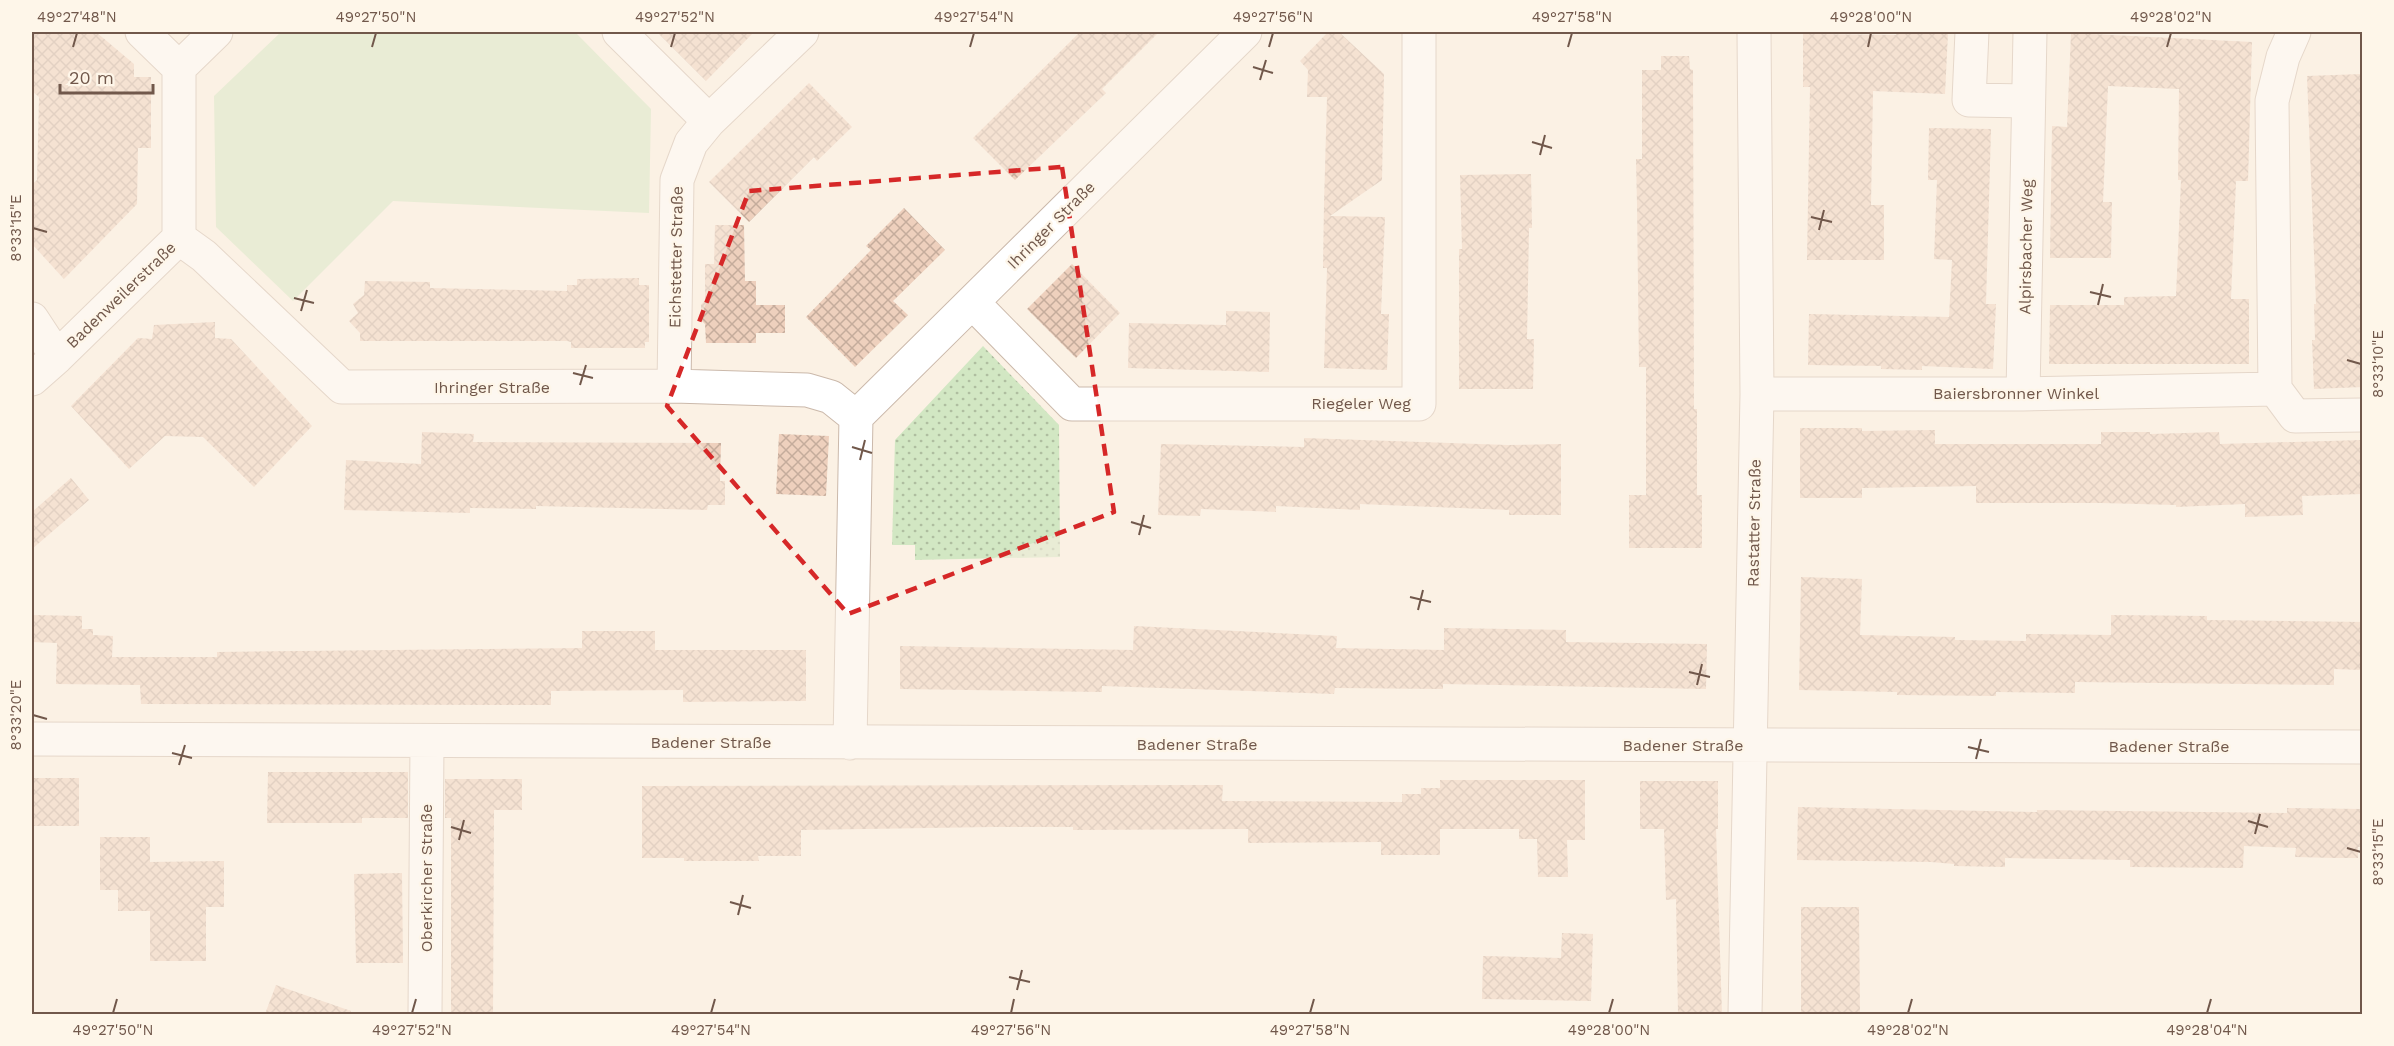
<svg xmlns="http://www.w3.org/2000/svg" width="2394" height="1046" font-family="'Work Sans',sans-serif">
<defs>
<pattern id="park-dots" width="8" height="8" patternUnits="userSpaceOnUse" patternTransform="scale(1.5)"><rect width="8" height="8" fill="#d2e7c3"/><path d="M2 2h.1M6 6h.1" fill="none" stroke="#afbea0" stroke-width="1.8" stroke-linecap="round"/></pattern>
<pattern id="building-cross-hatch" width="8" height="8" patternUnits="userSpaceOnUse" patternTransform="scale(1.5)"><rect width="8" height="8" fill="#eed0bd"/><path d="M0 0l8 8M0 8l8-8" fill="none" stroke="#c5ac9c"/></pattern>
</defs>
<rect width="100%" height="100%" fill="#fbf1e4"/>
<path fill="#d2e7c3" d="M 281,32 L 575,32 L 651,109 L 649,213 L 393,201 L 293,301 L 216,227 L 214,96 Z"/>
<path fill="url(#park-dots)" d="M 983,346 L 1059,425 L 1060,557 L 915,560 L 915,545 L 892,545 L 895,440 Z"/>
<path fill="url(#building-cross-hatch)" d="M 32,32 L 96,32 L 134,64 L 134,77 L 151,77 L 151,148 L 138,148 L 137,204 L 64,279 L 32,244 L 32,185 L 37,180 L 39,97 L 32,91 Z
M 657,32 L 754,32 L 706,81 Z
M 1080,32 L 1159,32 L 1102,89 L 1106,93 L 1015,180 L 973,138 Z
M 1328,32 L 1339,32 L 1384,74 L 1382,180 L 1330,216 L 1385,217 L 1381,314 L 1389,314 L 1387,370 L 1324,368 L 1327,268 L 1323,268 L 1324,204 L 1327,97 L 1307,97 L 1308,70 L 1300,61 Z
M 1896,32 L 1948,33 L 1945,94 L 1873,91 L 1871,205 L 1884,205 L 1884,260 L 1807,260 L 1810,87 L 1803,87 L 1803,34 L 1896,35 Z
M 2071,33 L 2252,42 L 2248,181 L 2236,181 L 2231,299 L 2249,299 L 2249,364 L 2049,364 L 2050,305 L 2124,305 L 2124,297 L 2176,296 L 2181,180 L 2178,180 L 2179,89 L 2108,86 L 2103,202 L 2112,202 L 2111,258 L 2050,258 L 2052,126 L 2067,127 Z
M 1661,56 L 1689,56 L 1690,69 L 1693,70 L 1694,409 L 1697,409 L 1697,495 L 1702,495 L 1702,548 L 1629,548 L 1629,495 L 1646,495 L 1646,367 L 1639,367 L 1637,204 L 1636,159 L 1642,159 L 1642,70 L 1661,70 Z
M 2362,74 L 2362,387 L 2314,389 L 2312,340 L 2315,340 L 2314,304 L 2316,304 L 2307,76 Z
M 809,83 L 852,127 L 817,161 L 814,157 L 749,222 L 709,182 Z
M 1929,128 L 1991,129 L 1986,304 L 1996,304 L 1993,369 L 1922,366 L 1922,370 L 1881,369 L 1881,366 L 1808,365 L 1809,314 L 1949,317 L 1952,260 L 1934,259 L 1937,180 L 1928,180 Z
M 1531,174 L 1532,228 L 1529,228 L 1527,339 L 1534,339 L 1533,389 L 1459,389 L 1459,249 L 1462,249 L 1460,175 Z
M 904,208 L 945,250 L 893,301 L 908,315 L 855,367 L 806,317 L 871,250 L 866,246 Z
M 715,225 L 744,225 L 745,281 L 756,281 L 756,305 L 785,305 L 785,333 L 756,333 L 756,343 L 706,343 L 705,324 L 701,320 L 701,305 L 705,300 L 705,264 L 714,264 Z
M 1072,264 L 1120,313 L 1076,358 L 1027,309 Z
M 639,278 L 639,285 L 649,285 L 649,342 L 645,342 L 645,348 L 571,348 L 571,342 L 567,341 L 360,341 L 360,333 L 349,321 L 358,313 L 353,304 L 364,295 L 365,281 L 430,282 L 430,288 L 567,291 L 567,285 L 577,285 L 577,279 Z
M 1226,311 L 1270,312 L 1269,372 L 1128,368 L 1129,323 L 1226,325 Z
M 215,322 L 215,338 L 231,339 L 312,426 L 254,487 L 203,437 L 165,436 L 129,469 L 71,406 L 138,338 L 152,339 L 154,325 Z
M 1800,428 L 1862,428 L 1862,431 L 1935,430 L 1935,444 L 2101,444 L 2101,432 L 2150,432 L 2150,434 L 2219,432 L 2220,444 L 2362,440 L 2362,494 L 2302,496 L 2303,515 L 2245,517 L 2245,504 L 2176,507 L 2176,505 L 2101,503 L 1976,503 L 1976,486 L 1862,488 L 1862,498 L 1800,498 Z
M 422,432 L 474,434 L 473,442 L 721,443 L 720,481 L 725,481 L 725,505 L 708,505 L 707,510 L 536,506 L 536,509 L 470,508 L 470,513 L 344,510 L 346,460 L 421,464 Z
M 779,434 L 829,436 L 826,496 L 776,494 Z
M 1304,438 L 1508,445 L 1561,444 L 1561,515 L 1509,515 L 1509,510 L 1360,504 L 1360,510 L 1276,506 L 1276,512 L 1201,509 L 1200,516 L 1158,515 L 1161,444 L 1304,447 Z
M 71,478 L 89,500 L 32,549 L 32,512 Z
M 1801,577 L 1862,579 L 1860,635 L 1955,637 L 1955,640 L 2026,641 L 2026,634 L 2111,635 L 2111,615 L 2207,616 L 2207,620 L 2362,622 L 2362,670 L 2334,669 L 2334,685 L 2075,682 L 2075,693 L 1996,692 L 1996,696 L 1897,695 L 1897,692 L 1799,690 Z
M 32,615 L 82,616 L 82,629 L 93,629 L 93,635 L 113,636 L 112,657 L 217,657 L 217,652 L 582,648 L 582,631 L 655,631 L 655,650 L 806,650 L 806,701 L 683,702 L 683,690 L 551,691 L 551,705 L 141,704 L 140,685 L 56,684 L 57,643 L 32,642 Z
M 1134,626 L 1337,636 L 1336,648 L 1444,650 L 1444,628 L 1566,630 L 1566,642 L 1707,644 L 1706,689 L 1443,684 L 1443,689 L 1335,688 L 1334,694 L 1102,686 L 1102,692 L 900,689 L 900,646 L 1133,650 Z
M 268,772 L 408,772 L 408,818 L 362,818 L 362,823 L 267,823 Z
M 32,778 L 79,778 L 79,826 L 32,826 Z
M 445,779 L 522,779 L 522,810 L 494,810 L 493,1014 L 451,1014 L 451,818 L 445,818 Z
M 1440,780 L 1585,780 L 1585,840 L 1567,840 L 1568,877 L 1538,877 L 1537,839 L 1519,839 L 1519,829 L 1440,829 L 1440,855 L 1381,855 L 1381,842 L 1248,843 L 1248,829 L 1073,830 L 1073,827 L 992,827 L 801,830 L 801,856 L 758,856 L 759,861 L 684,861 L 684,858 L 642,858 L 642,786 L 1223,785 L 1222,801 L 1402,802 L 1402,794 L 1421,794 L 1421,788 L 1440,788 Z
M 1640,781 L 1718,781 L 1718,829 L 1716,829 L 1722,1014 L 1678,1014 L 1676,899 L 1666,900 L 1664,829 L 1640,829 Z
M 1798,807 L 2037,812 L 2037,810 L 2287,813 L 2287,808 L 2362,809 L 2362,847 L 2358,847 L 2358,858 L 2335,858 L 2295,857 L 2296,848 L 2244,846 L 2243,868 L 2130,867 L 2130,860 L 2005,858 L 2005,867 L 1954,866 L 1954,864 L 1931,862 L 1797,860 Z
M 100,837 L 150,837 L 150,862 L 224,861 L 224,907 L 206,907 L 206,961 L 150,961 L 150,911 L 118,911 L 118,890 L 100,890 Z
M 402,873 L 403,963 L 356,963 L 354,874 Z
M 1801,907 L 1859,907 L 1860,1014 L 1801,1014 Z
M 1562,933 L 1593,934 L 1591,1001 L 1482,999 L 1483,956 L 1561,958 Z
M 276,985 L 351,1011 L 350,1014 L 265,1014 Z"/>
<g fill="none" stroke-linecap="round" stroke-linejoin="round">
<defs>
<path id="minor" d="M 142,32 L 179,68
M 619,32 L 709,121 L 691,143 L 677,180 L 674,386
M 1972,32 L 1969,100 L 2028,101
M 709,121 L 802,32
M 179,238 L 204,256 L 342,387 L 674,386 L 807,390 L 831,397 L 856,417
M 973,303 L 1072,404 L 1419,404 L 1419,32
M 32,319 L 57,357
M 32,379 L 57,357 L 179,238 L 179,68 L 216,32
M 2275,389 L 2295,416 L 2362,415
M 1757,394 L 2023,394 L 2275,389 L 2272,101 L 2283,57 L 2294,32
M 2023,394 L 2030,32
M 32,739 L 2362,747
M 850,743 L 856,417 L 1245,32
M 425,1014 L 427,741
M 1745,1014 L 1757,394 L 1754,32"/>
</defs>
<use href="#minor" stroke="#cbb9ab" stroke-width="35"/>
<use href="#minor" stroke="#fff" stroke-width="33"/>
</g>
<path d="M0 0H2394V1046H0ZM 1062,167 L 1114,512 L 848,614 L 667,406 L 749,191 Z" fill="#fbf1e4" fill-opacity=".55" fill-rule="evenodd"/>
<path fill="none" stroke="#d62828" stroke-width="4.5" stroke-dasharray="12 8" stroke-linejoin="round" d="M 1062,167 L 1114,512 L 848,614 L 667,406 L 749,191 Z"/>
<path fill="none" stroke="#71584b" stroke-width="2" d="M 73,47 L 77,33M 372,47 L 376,33M 671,47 L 675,33M 970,47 L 974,33M 1269,47 L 1273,33M 1568,47 L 1572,33M 1868,47 L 1871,33M 2167,47 L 2171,33M 1253,67 L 1273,73M 1260,80 L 1266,60M 1532,142 L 1552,148M 1540,155 L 1545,135M 1811,217 L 1832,222M 33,228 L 47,232M 1819,230 L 1824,210M 2090,292 L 2111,297M 294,298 L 314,303M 2098,305 L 2103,284M 301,311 L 307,290M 2347,360 L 2361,364M 573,373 L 593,378M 580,385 L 586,365M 852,447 L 872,453M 860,460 L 865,440M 1131,522 L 1151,528M 1139,535 L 1144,515M 1410,597 L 1431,602M 1418,610 L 1423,590M 1689,672 L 1710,677M 1697,685 L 1702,664M 33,715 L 47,719M 1968,747 L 1989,752M 172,753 L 192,758M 1976,759 L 1981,739M 179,765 L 185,745M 2248,821 L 2268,827M 451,827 L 471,833M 2255,834 L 2260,814M 459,840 L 464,820M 2347,848 L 2361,852M 730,902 L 751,908M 738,915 L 743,895M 1009,977 L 1030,982M 1017,990 L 1022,970M 113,1013 L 117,999M 412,1013 L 416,999M 711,1013 L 715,999M 1011,1013 L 1014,999M 1310,1013 L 1314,999M 1609,1013 L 1613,999M 1908,1013 L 1912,999M 2207,1013 L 2211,999"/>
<g text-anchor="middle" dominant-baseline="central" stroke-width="4.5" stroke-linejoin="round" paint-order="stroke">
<g font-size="16" fill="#71584b" stroke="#fef6e9">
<text transform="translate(1051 225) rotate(-45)">Ihringer Straße</text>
<text transform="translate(2026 247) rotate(-89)">Alpirsbacher Weg</text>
<text transform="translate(676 257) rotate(-89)">Eichstetter Straße</text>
<text transform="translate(121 295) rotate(-44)">Badenweilerstraße</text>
<text x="492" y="387">Ihringer Straße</text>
<text x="2016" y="393">Baiersbronner Winkel</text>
<text x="1361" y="403">Riegeler Weg</text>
<text transform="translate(1754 523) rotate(-89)">Rastatter Straße</text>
<text x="711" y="742">Badener Straße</text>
<text x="1197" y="744">Badener Straße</text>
<text x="1683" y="745">Badener Straße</text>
<text x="2169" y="746">Badener Straße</text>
<text transform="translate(426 878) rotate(-90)">Oberkircher Straße</text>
</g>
</g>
<rect width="2394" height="1046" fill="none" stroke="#fef6e9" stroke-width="66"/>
<path d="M60 84v9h93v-9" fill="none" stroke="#71584b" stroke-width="3"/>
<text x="69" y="84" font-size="18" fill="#71584b" stroke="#fef6e9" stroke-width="4.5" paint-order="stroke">20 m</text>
<rect x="33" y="33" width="2328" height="980" fill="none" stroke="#71584b" stroke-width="2"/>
<g font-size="15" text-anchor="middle" fill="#71584b">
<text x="77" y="22">49°27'48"N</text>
<text x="376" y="22">49°27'50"N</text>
<text x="675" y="22">49°27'52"N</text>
<text x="974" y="22">49°27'54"N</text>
<text x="1273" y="22">49°27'56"N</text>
<text x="1572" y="22">49°27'58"N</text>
<text x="1871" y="22">49°28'00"N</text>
<text x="2171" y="22">49°28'02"N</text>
<text transform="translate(16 228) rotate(-90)" y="5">8°33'15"E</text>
<text transform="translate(2378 364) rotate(-90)" y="5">8°33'10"E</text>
<text transform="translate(16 715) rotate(-90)" y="5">8°33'20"E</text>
<text transform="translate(2378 852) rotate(-90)" y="5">8°33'15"E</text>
<text x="113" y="1035">49°27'50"N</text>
<text x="412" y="1035">49°27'52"N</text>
<text x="711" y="1035">49°27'54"N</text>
<text x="1011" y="1035">49°27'56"N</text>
<text x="1310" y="1035">49°27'58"N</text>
<text x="1609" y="1035">49°28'00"N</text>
<text x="1908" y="1035">49°28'02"N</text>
<text x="2207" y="1035">49°28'04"N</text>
</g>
</svg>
